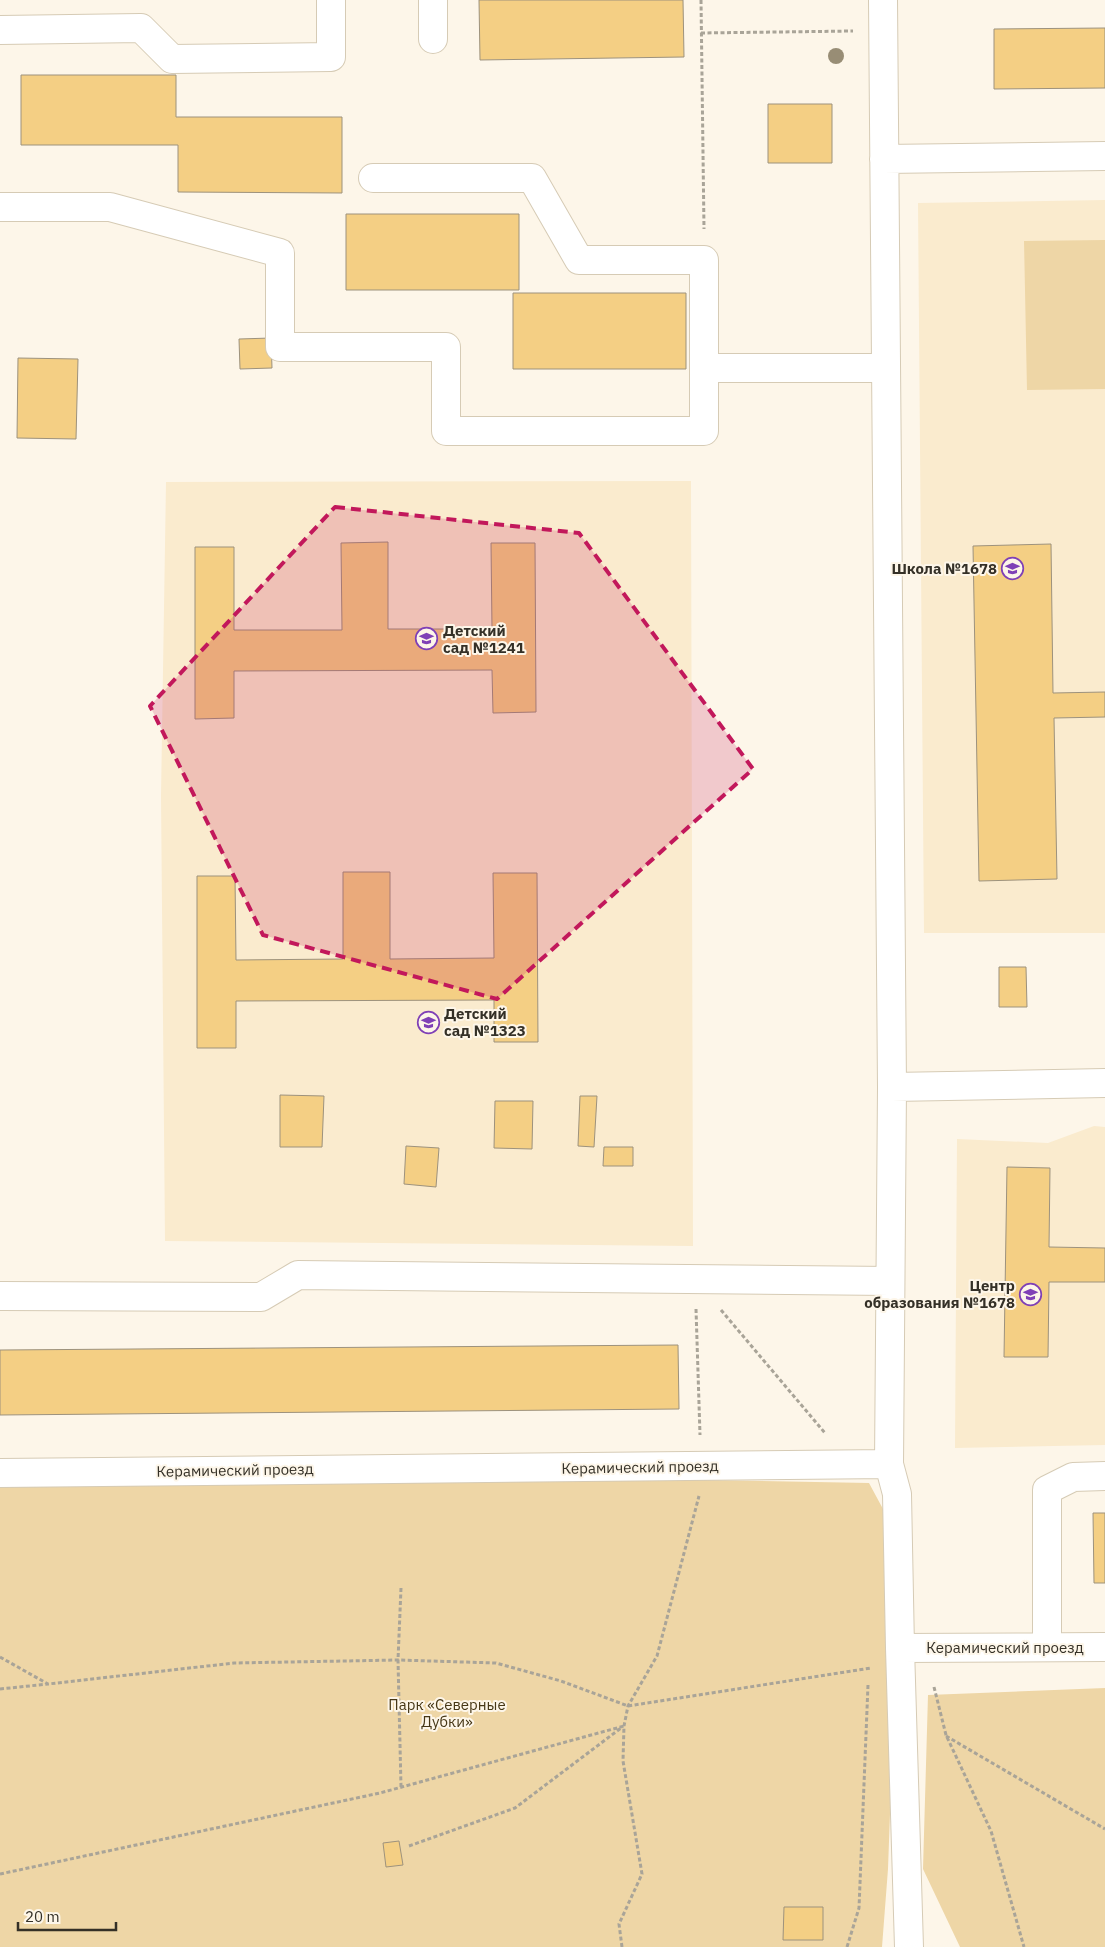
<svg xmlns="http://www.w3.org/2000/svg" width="1105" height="1947" font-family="'IBM Plex Sans',sans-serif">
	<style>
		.built { fill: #faebce }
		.green { fill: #eed6a6 }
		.building { fill: #f4cf84; stroke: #9d927d }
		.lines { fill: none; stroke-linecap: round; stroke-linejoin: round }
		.minor-casing { stroke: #d6cbb5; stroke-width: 30 }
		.path { stroke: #a9a498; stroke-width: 3; stroke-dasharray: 4 2.5; stroke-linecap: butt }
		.minor { stroke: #fff; stroke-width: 28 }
		.tree { fill: #988d75 }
		.marked { fill: #c2185b; fill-opacity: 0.2; stroke: #c2185b; stroke-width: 4; stroke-dasharray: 10 6; stroke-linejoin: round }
		.labels { text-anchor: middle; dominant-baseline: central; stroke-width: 4; stroke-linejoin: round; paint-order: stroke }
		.poi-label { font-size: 15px; font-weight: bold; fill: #343027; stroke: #fdf6e9; text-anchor: end }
		.street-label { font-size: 15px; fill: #343027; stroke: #fdf6e9 }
		.park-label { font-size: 15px; fill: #463716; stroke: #fdf6e9 }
	</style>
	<rect width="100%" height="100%" fill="#fdf6e9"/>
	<path class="built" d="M1105 200V933H924L918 203Z
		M691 481 693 1246 165 1241 161 796 166 482Z
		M1094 1126 1105 1127V1445L955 1448 957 1139 1048 1143Z"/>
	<path class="green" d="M1105 240V389L1027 390 1024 241Z
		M177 1479 703 1480 869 1483 883 1509 887 1665 895 1677 888 1869 882 1947H0V1481Z
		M1105 1688V1947H960L923 1869 928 1695Z"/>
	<path class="building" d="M479 0H683L684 57 480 60Z
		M1105 28V88L994 89V29Z
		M21 75H176V117H342V193L178 192V145H21Z
		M768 104H832V163H768Z
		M346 214H519V290H346Z
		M513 293H686V369H513Z
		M271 338 272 368 240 369 239 339Z
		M18 358 78 359 76 439 17 438Z
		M388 542V629H492L491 543H535L536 712 493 713 492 670 234 671V718L195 719V547H234V630H342L341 543Z
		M1051 544 1053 693 1105 692V717L1054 718 1057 879 979 881 973 546Z
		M343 872H390V959L494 958 493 873H537L538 1042H494V1000L236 1001V1048H197V876H235L236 960 343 959Z
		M999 967H1026L1027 1007H999Z
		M280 1095 324 1096 322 1147H280Z
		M580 1096H597L594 1147 578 1146Z
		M495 1101H533L532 1149 494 1148Z
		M406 1146 439 1148 436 1187 404 1184Z
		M604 1147H633V1166H603Z
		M1007 1167 1050 1168 1049 1247 1105 1248V1282H1049L1048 1357H1004Z
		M678 1345 679 1409 0 1415V1350Z
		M1093 1513H1105V1583H1094Z
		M399 1841 403 1865 386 1867 383 1843Z
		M784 1907H823V1940H783Z"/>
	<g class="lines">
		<defs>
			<path id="minor" d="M433 0V39
				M883 0 892 1087 889 1464 897 1494 900 1648 1105 1647
				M0 30 141 28 172 59 331 57V0
				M884 159 1105 156
				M373 178H532L579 260H704V368
				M0 207H110L280 253V347H446V431H704V368H886
				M892 1087 1105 1083
				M0 1296 261 1297 298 1275 890 1281
				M0 1473 889 1464
				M1047 1647V1490L1073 1477 1105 1476
				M900 1648 909 1947"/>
		</defs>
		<use href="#minor" class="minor-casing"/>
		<path class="path" d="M701 0 704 229
			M701 33 853 31
			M696 1309 700 1435
			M721 1310 825 1433
			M401 1588 398 1660 401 1787
			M0 1657 48 1684 234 1663 398 1660 496 1663 561 1681 628 1706 871 1668
			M934 1687 946 1735 991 1831 1024 1947
			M0 1689 48 1684
			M946 1736 1105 1829
			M409 1846 515 1808 621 1728
			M0 1874 380 1793 624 1726
			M622 1947 619 1924 642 1874 623 1761 624 1726 628 1706 657 1656 699 1496
			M847 1947 859 1908 868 1685"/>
		<use href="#minor" class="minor"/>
	</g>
	<circle class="tree" cx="836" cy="56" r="8"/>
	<path class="marked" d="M335 507 579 533 753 769 497 999 263 935 150 706Z"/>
	<defs>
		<symbol id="school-ring" viewBox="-11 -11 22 22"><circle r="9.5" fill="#fdf6e9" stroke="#7f40b6" stroke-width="1.5"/><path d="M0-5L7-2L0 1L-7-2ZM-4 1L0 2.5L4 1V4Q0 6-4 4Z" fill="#7f40b6"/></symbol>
	</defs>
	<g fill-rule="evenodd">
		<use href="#school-ring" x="1000" y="556" width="25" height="25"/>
		<use href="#school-ring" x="414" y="626" width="25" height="25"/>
		<use href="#school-ring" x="416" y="1010" width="25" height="25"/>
		<use href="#school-ring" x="1018" y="1282" width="25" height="25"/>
	</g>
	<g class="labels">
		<g class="poi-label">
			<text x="997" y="568">Школа №1678</text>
			<text x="443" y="630" text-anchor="start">Детский<tspan x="443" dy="17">сад №1241</tspan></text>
			<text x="444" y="1013" text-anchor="start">Детский<tspan x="444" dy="17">сад №1323</tspan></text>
			<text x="1015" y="1285">Центр<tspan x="1015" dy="17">образования №1678</tspan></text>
		</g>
		<g class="street-label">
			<text transform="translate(640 1467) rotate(-1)">Керамический проезд</text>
			<text transform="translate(235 1470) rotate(-1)">Керамический проезд</text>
			<text x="1005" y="1647">Керамический проезд</text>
		</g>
		<g class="park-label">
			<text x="447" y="1704">Парк «Северные<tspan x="447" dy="17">Дубки»</tspan></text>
		</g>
	</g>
	<path d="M18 1922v8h98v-8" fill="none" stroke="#343027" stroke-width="2.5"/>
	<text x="25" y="1922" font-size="15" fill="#343027" stroke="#fdf6e9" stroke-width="4" paint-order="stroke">20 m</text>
</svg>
